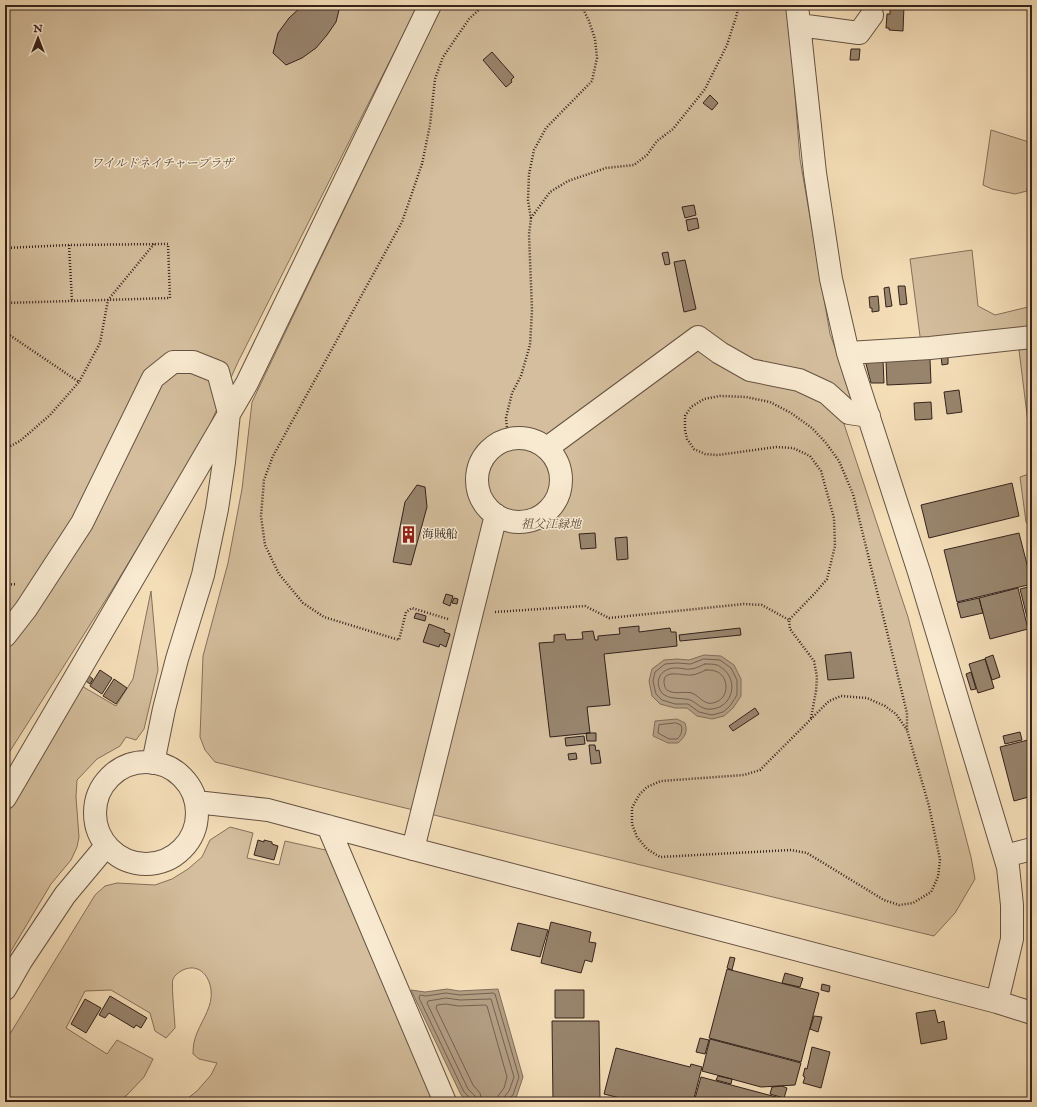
<svg xmlns="http://www.w3.org/2000/svg" width="1037" height="1107" font-family="'IM FELL English','Noto Serif JP',serif">
	<style>
		.green { fill: #d4be9d; stroke: #84705c }
		.water { fill: #b39e83; stroke: #816d5a }
		.lines { fill: none; stroke-linecap: round; stroke-linejoin: round }
		.shore { stroke: #746050; stroke-width: 1 }
		.building { fill: #98846d; stroke: #35231c }
		.minor-casing { stroke: #655243; stroke-width: 24 }
		.path { stroke: #35231c; stroke-width: 2.5; stroke-dasharray: 1 2; stroke-linecap: butt }
		.minor { stroke: #f8ead1; stroke-width: 22 }
		.labels { text-anchor: middle; dominant-baseline: central; stroke-width: 3; stroke-linejoin: round; paint-order: stroke }
		.park-label { font-size: 12px; font-style: italic; fill: #5d4a3c; stroke: #f8ead1 }
		.poi-label { font-size: 12px; fill: #35231c; stroke: #f8ead1; text-anchor: start }
	</style>
	<rect width="100%" height="100%" fill="#f4deb8"/>
	<filter id="stains"><feTurbulence type="fractalNoise" baseFrequency=".005" numOctaves="4"/><feColorMatrix values="0 0 0 0 .2 0 0 0 0 .09 0 0 0 0 .02 0 0 0 .5 -.17"/></filter>
	<radialGradient id="worn" r=".72"><stop offset=".6" stop-color="#630" stop-opacity="0"/><stop offset="1" stop-color="#630" stop-opacity=".3"/></radialGradient>
	<path class="green" d="M5 5H418L238 362 203 440 112 590 5 759Z
		M442 5H788L800 159 830 334 854 400 841 415 908 617 971 857 975 879 955 913 934 936 215 762 205 750 200 737 203 656 228 563 242 489 252 402Z
		M991 130 1032 143 1027 191 1015 194 992 189 983 185Z
		M972 250 978 306 995 315 1028 307 1032 305V332L921 344 910 259Z
		M1032 348V455L1019 350Z
		M1032 473V528H1031L1026 522 1020 477Z
		M151 591 158 670 144 729 136 740 126 737 120 746 97 759 77 780 76 797 79 837 77 847 71 860 51 884 5 961V811L80 685 116 706 133 679Z
		M230 827 253 833 247 858 279 865 285 841 330 851 439 1102H183L197 1091 211 1075 217 1063 199 1059 193 1054C193 1046 194 1040 197 1033 203 1018 213 1006 211 990 209 974 197 962 181 971 178 973 175 975 173 979 171 985 175 1020 175 1028L166 1038 155 1031 150 1013 111 990 85 991 66 1028 107 1054 117 1040 153 1059 144 1077 127 1095 118 1102H5V1042L95 895 105 886 117 883 155 885 172 879 188 869 202 857 210 840Z"/>
	<path class="water" d="M704 655 721 656 734 665 741 679V696L733 708 724 716 712 719 697 716 687 708H675L660 704 652 696 649 681 652 669 664 660 677 659 689 660Z
		M677 719 685 723C688 732 685 737 678 743H668L653 736 655 721Z
		M447 989 459 991 498 989 523 1077 516 1098 510 1102H469L461 1095 411 990 425 992Z"/>
	<g class="lines">
		<path class="shore" d="M704 659 720 660 731 668 737 680V695L730 706 723 712 712 715 699 712 688 704H675L662 700 656 694 653 681 655 672 665 664 677 663 690 664Z
			M705 664C709 664 714 664 717 665 718 665 722 668 722 668 739 680 733 707 712 709 699 711 696 699 685 699 677 698 664 699 660 690 654 676 665 667 678 668 682 668 686 670 691 669 695 669 700 666 705 664Z
			M706 670C709 670 713 670 715 671 729 675 730 697 716 702 705 707 701 697 692 693 684 691 674 695 667 690 665 689 664 684 664 681 664 669 685 676 691 675 696 675 701 672 706 670Z
			M676 723 681 725C683 730 681 736 677 739H669L658 733 659 725Z
			M471 1102 470 1098 464 1092 419 998 420 995 426 996 446 993 460 995 493 993 495 994 519 1077 513 1095 509 1098 508 1102
			M476 1102 475 1096 468 1089 427 1003 428 1001 446 998 460 1000 490 999H491L514 1077 509 1091 505 1096 503 1102
			M482 1102 480 1093 473 1085 436 1008 437 1005 446 1004 458 1006 485 1005 487 1006 507 1077 504 1088 498 1096 497 1102"/>
	</g>
	<path class="building" d="M303 5H339L340 6 336 22 327 35 316 48 302 58 286 65 273 53 278 33 289 18Z
		M890 5H904L903 31 889 30V28H886L887 14H890Z
		M851 49H860L859 60H850Z
		M492 52 514 77 511 80 512 82 506 87 483 60Z
		M710 95 718 103 712 110 703 103Z
		M694 205 696 215 685 218 682 207Z
		M697 218 699 228 688 231 686 220Z
		M668 252 670 264 665 265 662 253Z
		M685 260 696 309 684 312 674 262Z
		M898 286H905L907 304 900 305Z
		M889 287 892 306 886 307 884 288Z
		M878 296 879 307V311L872 312V308H870L869 297Z
		M948 355V364L942 365 941 356Z
		M930 359 931 383 887 385 886 361Z
		M865 360H883L884 383H871Z
		M959 390 962 412 947 414 944 392Z
		M931 402 932 419 915 420 914 403Z
		M1012 483 1019 516 929 538 921 505Z
		M417 485 425 487 427 507 411 565 393 562 405 502Z
		M595 533 596 548 581 549 579 534Z
		M1019 533 1032 584 957 602 944 550Z
		M627 537 628 559 617 560 615 538Z
		M1032 586V628L1030 629 1020 589Z
		M1018 588 1028 629 990 639 979 598Z
		M446 594 453 596 450 606 443 603Z
		M454 598 458 599 457 604 452 603Z
		M979 598 983 613 961 618 957 603Z
		M416 613 426 616 425 621 414 618Z
		M429 624 445 630 444 632 450 634 446 647 440 644 439 647 423 642Z
		M639 626V632L670 628 671 632H676L677 646 604 654 610 705 587 707 590 733 550 737 539 643 554 642V635L565 634 566 640 583 639 582 632 593 631 595 640H598V636L620 634 619 628Z
		M740 628 741 635 680 641 679 635Z
		M851 652 854 678 828 680 825 655Z
		M993 655 1000 677 992 680 985 658Z
		M985 659 994 688 978 693 969 664Z
		M100 670 112 678 102 694 90 686Z
		M971 672 976 689 971 690 966 674Z
		M89 676 93 679 90 684 86 681Z
		M114 679 127 688 116 704 103 696Z
		M755 708 759 714 733 731 729 726Z
		M1020 732 1022 740 1005 744 1003 736Z
		M586 733H596V741H587Z
		M584 736 585 744 566 746 565 738Z
		M1032 739V796L1014 801 1000 747Z
		M589 745H595L596 751 599 750 601 763 591 764Z
		M576 753 577 759 569 760 568 754Z
		M258 840 264 842V840L272 842V844L278 846 274 860 254 855Z
		M551 922 591 932 589 942 596 943 592 962 585 960 581 973 541 963Z
		M518 923 548 930 540 957 511 950Z
		M730 957 735 958 732 970 727 968Z
		M727 969 819 993 801 1062 709 1038Z
		M785 973 803 978 800 987 782 983Z
		M822 984 830 986 829 992 821 990Z
		M555 990H584V1018H555Z
		M110 996 147 1018 141 1028 136 1025 134 1028 109 1013 105 1018 99 1015Z
		M85 999 101 1008 86 1033 71 1024Z
		M935 1010 938 1023 944 1021 947 1039 921 1044 916 1013Z
		M814 1016 822 1017 818 1032 810 1029Z
		M552 1021H599L600 1102H553Z
		M700 1038 709 1040 705 1054 696 1052Z
		M710 1039 801 1063 795 1085 761 1087 702 1071Z
		M812 1047 830 1052 821 1088 803 1083 805 1077 803 1076 805 1068 807 1069Z
		M616 1048 690 1067 691 1064 702 1067 693 1102H636L604 1094Z
		M718 1076 732 1079 731 1084 716 1080Z
		M701 1077 795 1102H694Z
		M782 1086 787 1088 784 1098 770 1094 772 1087Z"/>
	<g class="lines">
		<defs>
			<path id="minor" d="M797 5 815 173 831 279 848 353 919 572 1008 867 1012 905V939L997 1002
				M799 25 859 33 872 15
				M848 353 930 348 1032 337
				M477 480a42 42 0 1 1 84 0a42 42 0 1 1-84 0Z
				M547 448 698 337 720 353 750 370 799 380 827 393 849 413 869 416
				M5 636 26 609 82 523 153 378 173 362H193L218 372 229 413 224 462 217 509 203 575 177 659 164 709 153 763
				M95 813a51 51 0 1 1 102 0a51 51 0 1 1-102 0Z
				M5 798 247 383 430 5
				M196 802 268 810 413 849 997 1002 1032 1013
				M328 826 445 1102
				M413 849 496 515
				M1005 856 1032 849
				M5 989 21 961 65 895 106 846"/>
		</defs>
		<use href="#minor" class="minor-casing"/>
		<path class="path" d="M531 218 550 192 568 181 606 168 634 165 647 155 657 141 673 129 705 89 727 45 737 14 738 5
			M69 245 72 301
			M5 248 69 245 168 244 170 298 5 303
			M5 332 79 382 100 343 108 300 154 244
			M508 439 506 418 512 393 521 376 530 345 532 310 529 234 531 219 528 200 529 174 534 150 546 128 592 81 597 58 595 39 589 21 581 5
			M5 449 20 441 50 415 79 382
			M5 585 16 584
			M495 612 585 606 609 618 744 604 762 605 789 620
			M448 619 412 608 406 612 399 640 324 617 303 603 279 574 265 545 261 516 264 480 273 456 402 222 422 164 430 125 435 79 443 57 469 19 484 5
			M811 718 816 691 817 677 814 661 790 629 789 620 816 592 827 579 835 546 834 518 821 471 810 456 793 448 776 447 718 455 705 454 694 449 687 439 685 430V416L691 407 704 399 720 396 746 397 770 402 791 413 812 428 826 443 839 461 853 494 907 713V730L929 806 940 860 938 877 931 892 913 903 899 905 884 900 807 853 791 850 660 857 647 849 637 837 632 824V808L639 795 647 787 661 781 744 775 760 770 829 701 841 696 867 698 885 706 896 714 907 730"/>
		<use href="#minor" class="minor"/>
	</g>
	<defs>
		<symbol id="building-bare" viewBox="-9 -9 18 18"><path d="M-4-6H4V6H1V3H-1V6H-4ZM-2.5-4.3h1.7v1.8h-1.7ZM.8-4.3h1.7v1.8H.8ZM-2.5-1h1.7V.8h-1.7ZM.8-1h1.7V.8H.8Z" fill="#8f2418" stroke="#f8ead1" stroke-width="2.5" paint-order="stroke"/></symbol>
	</defs>
	<g fill-rule="evenodd">
		<use href="#building-bare" x="396" y="522" width="25" height="25"/>
	</g>
	<g class="labels">
		<g class="park-label">
			<text x="162" y="163">ワイルドネイチャープラザ</text>
			<text x="551" y="524">祖父江緑地</text>
		</g>
		<g class="poi-label">
			<text x="422" y="534">海賊船</text>
		</g>
	</g>
	<rect width="1037" height="1107" fill="none" stroke="#f4deb8" stroke-width="20"/>
	<rect x="6" y="6" width="1025" height="1095" fill="none" stroke="#35231c" stroke-width="2"/>
	<rect x="10" y="10" width="1017" height="1087" fill="none" stroke="#35231c"/>
	<g transform="translate(38 38)" stroke="#f8ead1" stroke-width="3" paint-order="stroke">
	<path d="M0-3L7 15L0 10L-7 15Z" fill="#35231c"/>
	<text y="-6" font-size="11" font-weight="bold" text-anchor="middle" fill="#35231c">N</text>
	</g>
	<rect width="100%" height="100%" filter="url(#stains)"/>
	<rect width="100%" height="100%" fill="url(#worn)"/>
</svg>
